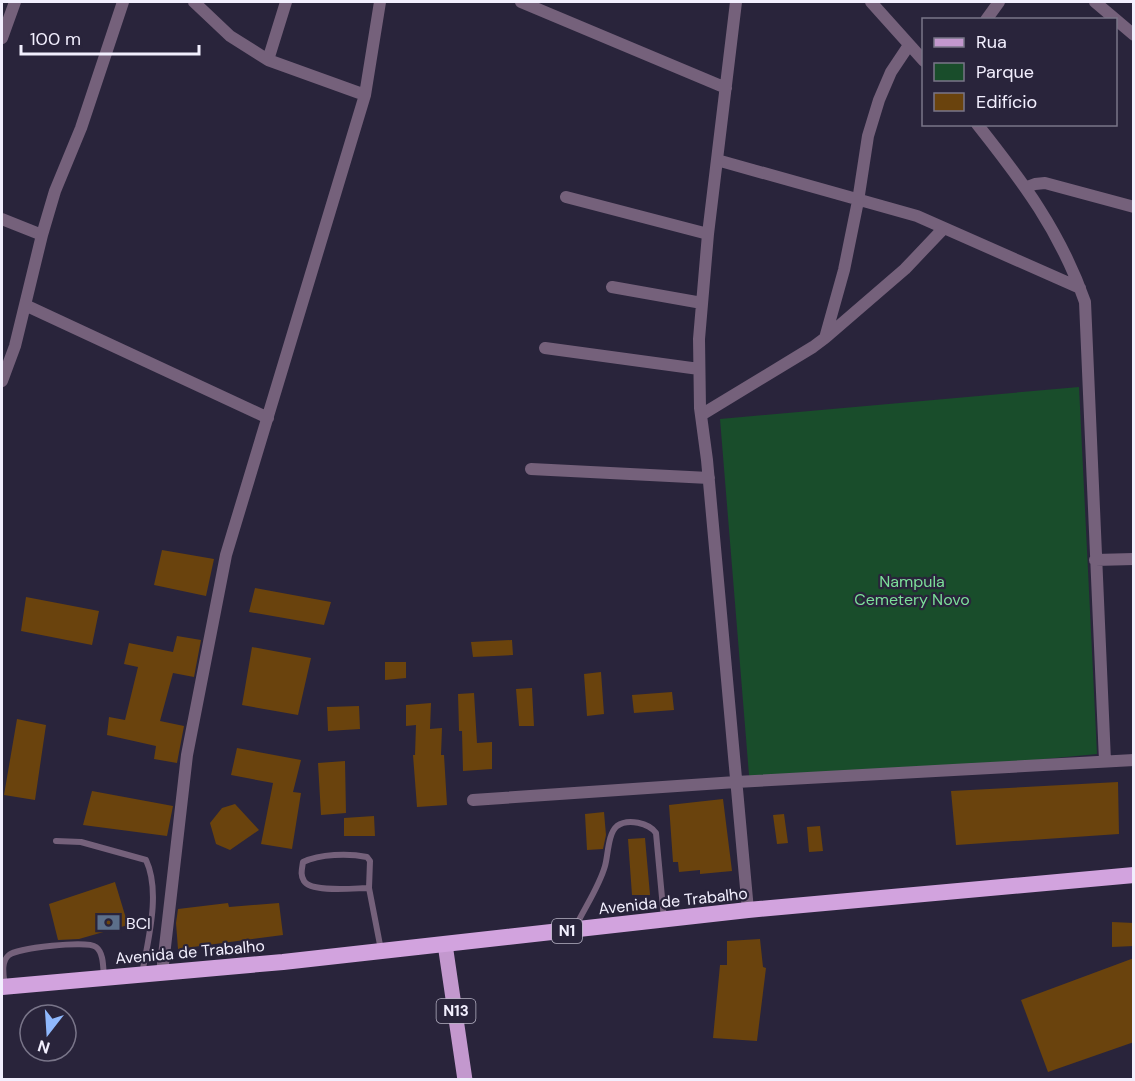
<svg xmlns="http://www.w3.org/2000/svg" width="1135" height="1081" font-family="'DM Sans',sans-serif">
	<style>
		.green { fill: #194d2b }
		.building { fill: #6a430d }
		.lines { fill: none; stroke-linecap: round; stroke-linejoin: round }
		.service { stroke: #75617b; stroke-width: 6 }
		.minor { stroke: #75617b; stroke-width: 12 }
		.primary { stroke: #c398ce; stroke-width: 15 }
		.trunk { stroke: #d2a3de; stroke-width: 16 }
		.labels { text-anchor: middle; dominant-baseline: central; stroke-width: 4.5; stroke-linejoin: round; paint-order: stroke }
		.shield { fill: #29243b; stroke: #b6b2c4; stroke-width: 1.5 }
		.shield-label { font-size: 15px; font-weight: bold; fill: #f2effe }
		.park-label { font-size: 16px; fill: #7cdf9a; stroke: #29243b }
		.street-label { font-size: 16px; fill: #f2effe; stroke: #29243b }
		.poi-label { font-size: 16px; fill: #f2effe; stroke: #29243b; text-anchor: start }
	</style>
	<rect width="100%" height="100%" fill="#29243b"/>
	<path class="green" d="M1079 387 1097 754 750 787 720 419Z"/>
	<path class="building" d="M162 550 214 559 206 596 154 585Z
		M255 588 331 602 324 625 249 612Z
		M26 597 99 611 92 645 21 631Z
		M177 636 201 640 194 677 173 673 160 721 184 726 177 763 154 759 156 746 107 735 109 717 125 720 138 667 124 664 129 643 173 652Z
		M512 640 513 655 473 657 471 642Z
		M252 647 311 658 298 715 242 705Z
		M385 662H406V678L385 680Z
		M601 672 604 714 587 716 584 674Z
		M532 688 534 726H519L516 689Z
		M672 692 674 710 634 713 632 695Z
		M474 693 477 743 492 742V769L463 771 462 731H459L458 694Z
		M431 703 430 729 442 728 441 755H444L447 805 417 807 413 755H415L416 725 406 726V705Z
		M359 706 360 729 328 731 327 707Z
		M17 719 46 725 35 800 4 795Z
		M237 748 301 760 293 792 301 793 292 849 261 844 273 783 231 775Z
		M345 761 346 813 321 815 318 763Z
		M1118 782 1119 834 956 845 951 791Z
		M92 791 173 806 167 836 83 825Z
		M723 799 732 871 700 874V870L679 872 678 862H673L669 805Z
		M235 804 259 830 230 850 216 844 210 823 222 808Z
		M604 812 606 835 603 849 587 850 585 814Z
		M784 814 788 843 777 844 773 815Z
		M374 816 375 836H344V818Z
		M820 826 823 851 809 852 807 827Z
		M645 838 650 895H632L628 839Z
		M115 882 128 925 79 939 58 940 49 904Z
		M228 903 229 907 279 903 283 935 178 949 176 923 178 909Z
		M1112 922 1134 923V946L1112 947Z
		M760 939 763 967 766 968 757 1041 713 1038 720 965H727V941Z
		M1134 958V1042L1048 1072 1021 1000Z"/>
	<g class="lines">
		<path class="service" d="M56 841 81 842 146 860C161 892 148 940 142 974
			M369 888C356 888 311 893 304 881 300 875 302 869 303 862 320 854 348 853 367 857L370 861 369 888 381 950
			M576 926C585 907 599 887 605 866 608 856 608 833 617 826 628 818 649 823 656 833L664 919
			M5 987C4 977 0 962 9 955 17 948 87 940 96 947 104 953 103 968 104 978"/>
		<path class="minor" d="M194 2 230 36 268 60 365 95
			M521 2 726 88
			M736 2 708 234 699 339 700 408 707 460 748 910
			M871 2 924 61
			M1095 2 1134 35
			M986 20 999 2
			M2 38 15 2
			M268 60 286 2
			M977 124C1023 182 1060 231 1085 302L1105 761
			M717 160 917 216 1080 288
			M1027 187 1035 184 1045 183 1134 207
			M566 197 708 234
			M2 219 42 235
			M612 287 702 303
			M25 305 268 418
			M825 338 905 269 943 229
			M545 348 699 369
			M2 381 15 346 42 235 55 191 81 128 123 2
			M701 415 813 347 825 338 844 270 858 201 868 136 879 100 891 72 909 45
			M531 469 709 478
			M1095 560 1134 559
			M473 800 736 782 1134 760
			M162 973 187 755 226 555 365 95 380 2"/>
		<path class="primary" d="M445 944 465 1080"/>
		<path class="trunk" d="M2 987 283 962 748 910 1134 875"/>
	</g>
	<defs>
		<symbol id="bank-bare" viewBox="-9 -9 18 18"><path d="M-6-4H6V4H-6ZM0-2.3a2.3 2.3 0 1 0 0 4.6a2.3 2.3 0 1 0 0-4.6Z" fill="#5c6f8a" stroke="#29243b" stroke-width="2.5" paint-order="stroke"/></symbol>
	</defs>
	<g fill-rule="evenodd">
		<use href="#bank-bare" x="92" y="906" width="33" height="33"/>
	</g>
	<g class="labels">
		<g class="shield">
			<rect x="552" y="919" width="30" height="24" rx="4.5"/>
			<rect x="436.5" y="999" width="39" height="24" rx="4.5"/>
		</g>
		<g class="shield-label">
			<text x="567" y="931">N1</text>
			<text x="456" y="1011">N13</text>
		</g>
		<g class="park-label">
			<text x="912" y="581">Nampula<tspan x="912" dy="18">Cemetery Novo</tspan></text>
		</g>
		<g class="street-label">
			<text transform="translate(673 901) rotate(-6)">Avenida de Trabalho</text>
			<text transform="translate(190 952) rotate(-5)">Avenida de Trabalho</text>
		</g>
		<g class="poi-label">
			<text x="126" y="923">BCI</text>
		</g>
	</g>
	<rect width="1135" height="1081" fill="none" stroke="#f2effe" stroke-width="6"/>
	<rect x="922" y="18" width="195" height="108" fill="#29243b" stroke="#797589" stroke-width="1.5"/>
	<rect x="934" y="38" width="30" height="9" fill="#c398ce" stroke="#797589" stroke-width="1.5"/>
	<text x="976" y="48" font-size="18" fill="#f2effe">Rua</text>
	<rect x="934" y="63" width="30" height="18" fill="#194d2b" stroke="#797589" stroke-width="1.5"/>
	<text x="976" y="78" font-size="18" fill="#f2effe">Parque</text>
	<rect x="934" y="93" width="30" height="18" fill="#6a430d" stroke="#797589" stroke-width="1.5"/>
	<text x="976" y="108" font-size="18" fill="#f2effe">Edifício</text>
	<g transform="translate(48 1033) rotate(197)"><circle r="28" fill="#29243b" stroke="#797589" stroke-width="1.5"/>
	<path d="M0-4.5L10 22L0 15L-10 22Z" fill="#8fb8fd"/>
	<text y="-9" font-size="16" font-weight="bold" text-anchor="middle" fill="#f2effe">N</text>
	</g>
	<path d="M21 45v9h178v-9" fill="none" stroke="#f2effe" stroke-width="3"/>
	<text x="30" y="45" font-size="18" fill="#f2effe" stroke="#29243b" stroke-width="4.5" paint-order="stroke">100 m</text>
</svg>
